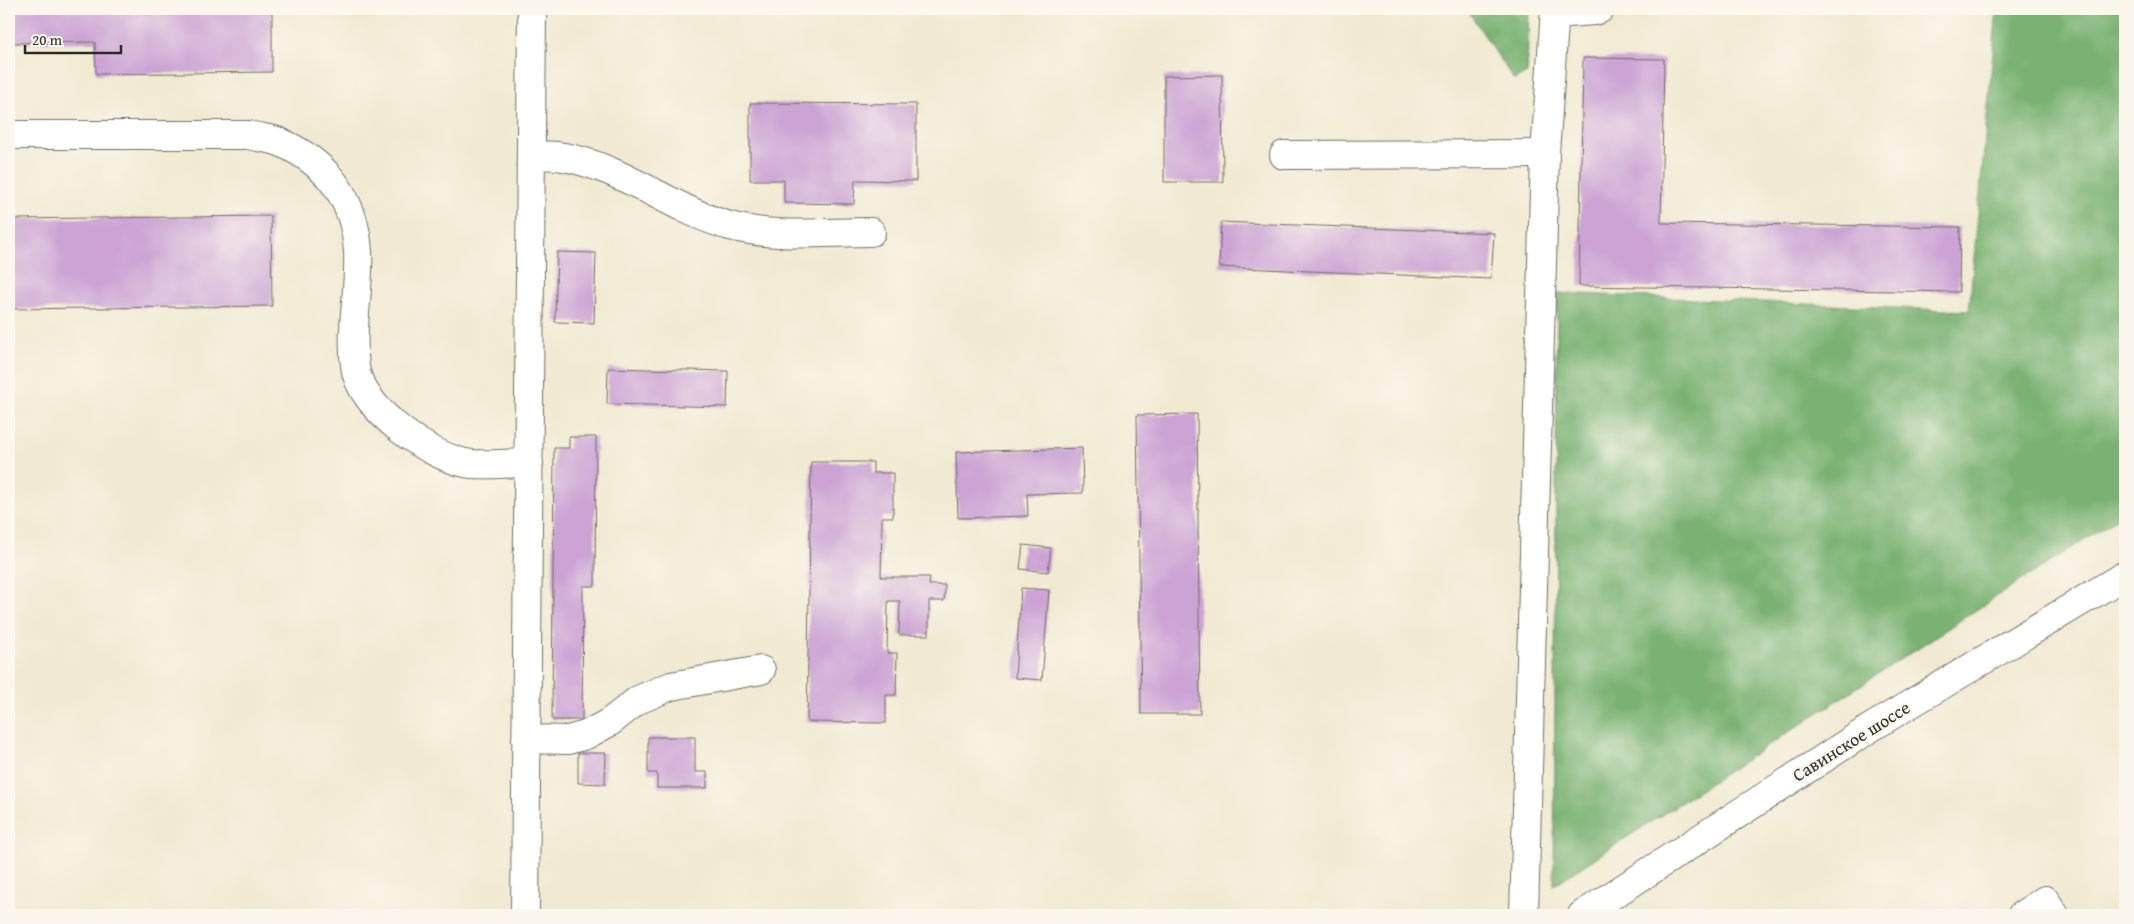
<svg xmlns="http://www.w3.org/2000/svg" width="2134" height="924" font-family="'Gentium Book Plus',serif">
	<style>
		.forest { fill: #79b272; stroke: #526e4e }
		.building { fill: #cba3d4 }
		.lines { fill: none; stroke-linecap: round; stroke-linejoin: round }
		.minor-casing { stroke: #706e65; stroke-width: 30 }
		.minor { stroke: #fff; stroke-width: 28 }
		.labels { text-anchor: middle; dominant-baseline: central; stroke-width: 4.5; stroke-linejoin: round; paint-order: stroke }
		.street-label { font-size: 18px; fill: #2b2b2b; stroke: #fbf7ec }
	</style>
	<rect width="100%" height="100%" fill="#fbf7ec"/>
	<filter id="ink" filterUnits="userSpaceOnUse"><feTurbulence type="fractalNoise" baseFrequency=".02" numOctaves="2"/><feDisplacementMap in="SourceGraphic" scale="10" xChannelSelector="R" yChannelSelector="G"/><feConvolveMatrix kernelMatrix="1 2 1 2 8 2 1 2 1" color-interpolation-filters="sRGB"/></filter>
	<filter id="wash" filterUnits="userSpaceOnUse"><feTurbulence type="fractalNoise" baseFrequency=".0096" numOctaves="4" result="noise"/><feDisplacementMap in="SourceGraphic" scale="20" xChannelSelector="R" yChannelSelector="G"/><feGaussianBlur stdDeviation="1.12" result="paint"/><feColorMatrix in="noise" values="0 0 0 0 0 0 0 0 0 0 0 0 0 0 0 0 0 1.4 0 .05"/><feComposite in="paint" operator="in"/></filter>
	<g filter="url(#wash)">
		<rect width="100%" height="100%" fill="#f0ead2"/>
		<path class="forest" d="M1467 9H1529L1527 73 1514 80Z
			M1997 9H2125V513L1554 885 1557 293 1969 311Z"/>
		<g id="blocks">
			<path class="building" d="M11 9H272V72L96 74 95 42 11 43Z
				M1583 58 1664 59 1661 223 1960 227 1959 292 1579 286Z
				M1222 75 1223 182H1164V76Z
				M750 103 916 104V181L855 180 854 204 784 203V180H750Z
				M271 216 272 306 9 309V219Z
				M1221 222 1494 233 1491 279 1219 267Z
				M557 252 596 253 594 323 555 322Z
				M608 368 728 371 727 407 607 404Z
				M1197 414 1200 714H1141L1137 415Z
				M569 437H596L595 586H583L582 720H552L554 448H569Z
				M1082 448 1083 493 1027 494 1028 516 958 518 956 452Z
				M811 462H873V473H893V517H882L881 577H930L929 585H945L944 601H929V635H899L900 601H888L887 653H897L896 695H886V723L807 722Z
				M1023 545 1051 548 1048 572 1020 569Z
				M1021 588 1049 590 1042 680 1015 678Z
				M648 737H695V772H707V788H657V773H648Z
				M578 753H606L605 784 578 783Z"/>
		</g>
	</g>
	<g filter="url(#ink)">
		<use href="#blocks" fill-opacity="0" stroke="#706e65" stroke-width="1"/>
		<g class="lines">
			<defs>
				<path id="minor" d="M1555 14 1594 11 1600 9
					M9 135H249C259 138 272 138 282 143 329 164 355 201 358 252 360 290 350 328 355 366 359 408 432 460 472 464 490 465 510 463 529 463
					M1284 155 1545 154
					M531 156C539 156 549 155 557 156 620 164 671 210 730 226 775 238 825 232 871 232
					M526 739 568 740 586 735 610 722 638 700 671 686 761 670
					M525 915 532 9
					M1524 915 1545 154 1555 9
					M1582 915 1872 727 2125 575
					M2022 915 2045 900 2055 915"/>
			</defs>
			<use href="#minor" class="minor-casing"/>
			<use href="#minor" class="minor"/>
		</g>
	</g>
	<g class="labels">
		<g class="street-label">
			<text transform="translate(1851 741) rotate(-32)">Савинское шоссе</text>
		</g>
	</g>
	<rect width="2134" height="924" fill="none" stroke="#fbf7ec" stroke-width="30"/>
	<path d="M25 45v8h96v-8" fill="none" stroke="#2b2b2b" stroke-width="2.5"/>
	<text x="32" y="45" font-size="15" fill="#2b2b2b" stroke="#fbf7ec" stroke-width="4" paint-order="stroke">20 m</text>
</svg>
